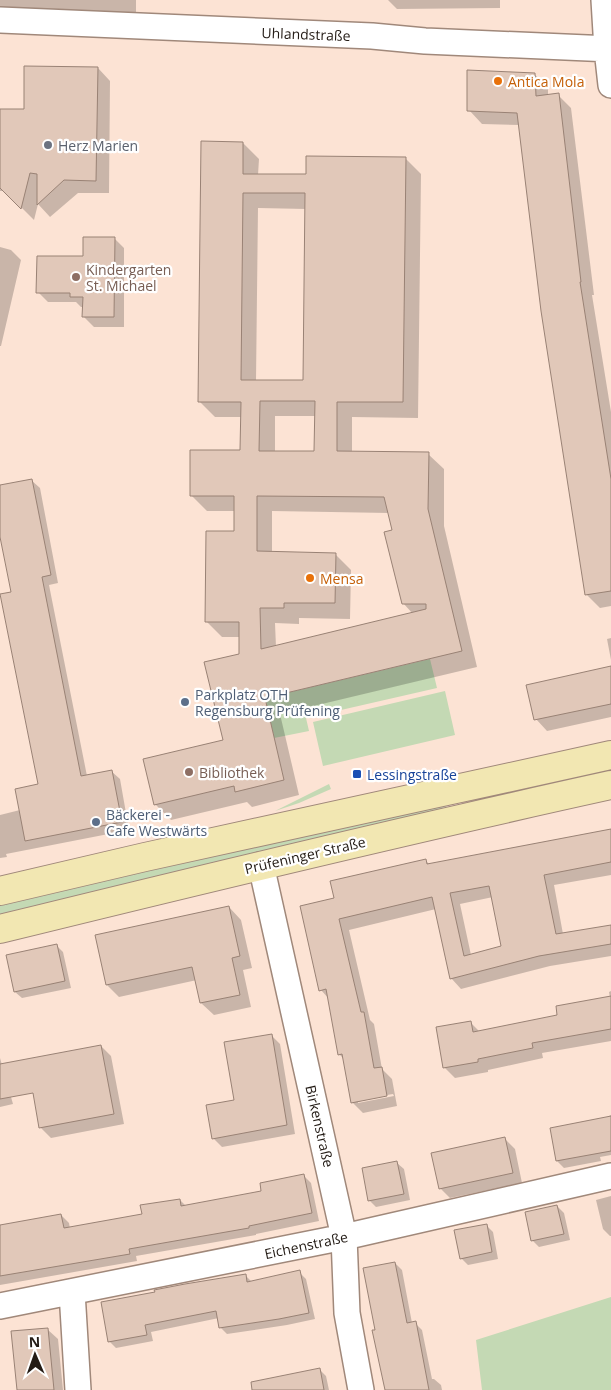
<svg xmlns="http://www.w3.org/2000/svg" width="611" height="1390" font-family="'Open Sans',sans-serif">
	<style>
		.green { fill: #c4d9b4 }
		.shadow { fill: #0003; fill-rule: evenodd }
		.building { fill: #e1c8b9; stroke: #998275; fill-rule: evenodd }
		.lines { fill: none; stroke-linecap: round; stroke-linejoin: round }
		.street-casing { stroke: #a0887a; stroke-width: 28 }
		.secondary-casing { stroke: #a0887a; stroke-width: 30 }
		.street { stroke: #fff; stroke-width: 25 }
		.secondary { stroke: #f2e7b2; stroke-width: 28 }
		.food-dot { fill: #e8710a; stroke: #fff; stroke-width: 2 }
		.worship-dot { fill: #6b7280; stroke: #fff; stroke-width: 2 }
		.education-dot { fill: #8d6e63; stroke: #fff; stroke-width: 2 }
		.service-dot { fill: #5c6f8a; stroke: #fff; stroke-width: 2 }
		.transit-dot { fill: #1a4fb4; stroke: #fff; stroke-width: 2 }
		.labels { text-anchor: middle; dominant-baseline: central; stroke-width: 4.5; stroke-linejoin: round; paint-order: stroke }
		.street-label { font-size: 14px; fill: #231b15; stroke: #fff }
		.food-label { font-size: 14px; fill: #c56008; stroke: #fff; text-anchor: start }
		.worship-label { font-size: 14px; fill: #5b616d; stroke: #fff; text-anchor: start }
		.education-label { font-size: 14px; fill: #785e54; stroke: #fff; text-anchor: start }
		.service-label { font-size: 14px; fill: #4e5e75; stroke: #fff; text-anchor: start }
		.transit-label { font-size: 14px; fill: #164399; stroke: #fff; text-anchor: start }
	</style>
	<rect width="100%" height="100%" fill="#fce3d4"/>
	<path class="green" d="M430 659 437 688 306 718 309 731 274 738 265 698Z
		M445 691 455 735 323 766 313 722Z
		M329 784 331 789 299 803 275 811Z
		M473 795 440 809 0 914V904Z
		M611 1297V1390H482L476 1340Z"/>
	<path class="shadow" d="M0 0H136V14L0 8Z
		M388 0H500V8L397 9Z
		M98 68 110 81 109 193H78L50 217 38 204 34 220 5 191H0V110L25 111Z
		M534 74 548 87V96L558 95 571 108 594 295H592L611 412V606L600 608 587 595 542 311 520 125 482 124 469 110Z
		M243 143 259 159 258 175H307L405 158 421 174 418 418 352 417V453L428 454 444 469V526L477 667 280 714 299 795 252 807 247 802 171 820 155 804 224 741 240 655V637H222L206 621 235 532V511H207L191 495 241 451 242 417H215L199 401ZM258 208 306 209 305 381H256ZM275 416H316V452H275ZM272 511 389 513 393 531 403 603 413 614 276 647 275 623 299 624V618L350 619 351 570 335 554 272 553Z
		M114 238 124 248V327H94L84 317V307H81L76 302H48L38 292 84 257Z
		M0 247 11 250 21 260 1 346H0Z
		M31 480 40 488 58 583 49 585 87 776 111 771 120 779 129 830 6 854 7 857 0 858V815L20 810 39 785 13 593 0 530V486Z
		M611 638V660L607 639Z
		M611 668V717L547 731 536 719Z
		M611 831V875L554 885 563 934 611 927V956L550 966 461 989 451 978 436 909 349 930 370 1020 374 1024 382 1069 392 1079 397 1106 363 1113 352 1102 344 1059 339 1054 329 999 321 990 336 899 425 860 430 865ZM493 897 503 947 471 955 460 904ZM393 1094 394 1096 358 1103V1100Z
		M229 907 241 920 252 968 243 970 251 1007 214 1015 201 1003 197 980 119 997 107 985Z
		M56 945 63 952 71 988 22 998 15 992Z
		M611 991V1041L542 1053 543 1058 488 1070V1072L455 1078 444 1067 470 1022 480 1032 559 1016 610 998 609 992Z
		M271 1035 280 1044 295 1134 222 1147 214 1139Z
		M101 1046 111 1056 124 1124 51 1138 41 1128Z
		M0 1058 13 1104 0 1107Z
		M611 1115V1155L600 1157 601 1161 564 1168 557 1161 552 1129 609 1118V1116Z
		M505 1139 515 1149 522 1183 450 1198 440 1188Z
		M397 1163 404 1169 410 1200 376 1207 369 1200Z
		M303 1175 311 1183 319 1221 256 1234V1235L136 1256 137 1261 0 1285V1226L61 1215 69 1223 70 1229 143 1215 180 1200 186 1206 263 1192Z
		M611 1196V1236H610L603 1229 596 1200Z
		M557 1206 564 1213 570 1240 539 1247 532 1240Z
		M486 1225 493 1232 498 1259 468 1265 461 1258Z
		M395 1263 402 1270 412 1323H415L422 1330 432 1379H434L441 1385 442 1390H387L376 1330Z
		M299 1272 306 1279 315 1319 287 1325 227 1334 220 1327 219 1318 151 1332 153 1341 116 1348 109 1341 245 1275 252 1282Z
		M47 1329 58 1339 63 1390H18Z
		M319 1369 326 1376 329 1390H288Z"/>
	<path class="building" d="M24 66 98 67 96 181 64 180 37 205V174L30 173 21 209 0 188V109H24Z
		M467 70 535 73 536 96 559 93 581 282H580L611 479V591L585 595 541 311 517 113 467 111Z
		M201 141 243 142V174H306V156L406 157 403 402H337V451L429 452 428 509 462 651 265 698 284 780 235 792 234 786 154 805 143 759 223 740 204 662 239 654V622H205L206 531H234V496H190V450H240L241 402H198ZM243 193H305L303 380H241ZM260 401H315L314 451H259ZM257 496 384 497 392 530 384 532 402 604H426V609L261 649 260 608H284V603H335L336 553 257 551Z
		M83 237H115L114 317H82L83 297H70V293H36L37 256H83Z
		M32 479 51 575 42 577 81 776 112 770 122 822 25 841 15 789 38 784 0 594 11 592 0 537V485Z
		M611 666V704L534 720 526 685Z
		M611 829V862L544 875 556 934 611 925V944L539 956 450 979 432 897 339 919 361 1012H364L374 1068 382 1067 387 1096 351 1103 342 1054 338 1055 326 989 319 991 300 906 334 898 330 881 426 859 427 864ZM489 886 501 946 464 956 450 893Z
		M229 906 240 956 232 958 240 995 200 1003 192 967 106 985 95 935Z
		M57 944 65 981 14 992 6 955Z
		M611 996V1029L532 1043 533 1048 478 1059V1062L443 1068 436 1027 471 1021 473 1032 557 1015 556 1006Z
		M272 1034 287 1125 212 1139 206 1105 234 1100 224 1042Z
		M101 1045 114 1114 39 1128 33 1093 0 1099V1064Z
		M611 1116V1151L556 1161 550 1128Z
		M505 1137 513 1173 439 1189 431 1153Z
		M397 1161 404 1194 368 1201 362 1168Z
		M304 1174 312 1213 249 1226V1228L129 1249 130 1254 0 1276V1225L61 1214 64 1228 142 1214 140 1205 180 1199 181 1206 261 1191 260 1183Z
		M557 1205 564 1234 531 1241 525 1212Z
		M487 1224 492 1252 460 1259 454 1230Z
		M395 1262 407 1323 416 1321 429 1390H385L372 1330H375L363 1268Z
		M300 1270 309 1313 279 1319 219 1328 216 1311 145 1325 147 1335 108 1342 101 1302 155 1292 154 1290 185 1284 246 1274 247 1282Z
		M48 1328 54 1390H17L11 1331Z
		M320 1368 324 1390H252L251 1382Z"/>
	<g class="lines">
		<defs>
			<path id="street" d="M604 0 607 49 611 85
				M0 20 372 36 425 41 611 49
				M261 865 344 1237 347 1313 361 1390
				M72 1292 78 1390
				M0 1306 344 1237 611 1176"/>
			<path id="secondary" d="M0 891 145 857 611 755
				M0 929C203 879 406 830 611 785"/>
		</defs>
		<use href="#street" class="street-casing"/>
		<use href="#secondary" class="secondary-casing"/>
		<use href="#street" class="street"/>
		<use href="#secondary" class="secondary"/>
	</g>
	<g class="food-dot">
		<circle cx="498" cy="81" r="5"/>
		<circle cx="310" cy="578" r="5"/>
	</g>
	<circle class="worship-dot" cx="48" cy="145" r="5"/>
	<g class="education-dot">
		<circle cx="76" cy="277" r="5"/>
		<circle cx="189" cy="772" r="5"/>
	</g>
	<g class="service-dot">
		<circle cx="185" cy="702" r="5"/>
		<circle cx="96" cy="822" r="5"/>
	</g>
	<rect class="transit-dot" x="352" y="769" width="10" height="10" rx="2.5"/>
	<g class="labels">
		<g class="street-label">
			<text transform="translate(306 34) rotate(2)">Uhlandstraße</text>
			<text transform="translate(305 855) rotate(-13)">Prüfeninger Straße</text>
			<text transform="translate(320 1126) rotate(77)">Birkenstraße</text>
			<text transform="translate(306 1245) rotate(-12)">Eichenstraße</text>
		</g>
		<g class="food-label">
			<text x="508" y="81">Antica Mola</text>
			<text x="320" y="578">Mensa</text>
		</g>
		<g class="worship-label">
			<text x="58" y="145">Herz Marien</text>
		</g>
		<g class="education-label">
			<text x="86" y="269">Kindergarten<tspan x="86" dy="16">St. Michael</tspan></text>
			<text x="199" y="772">Bibliothek</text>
		</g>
		<g class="service-label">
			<text x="195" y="694">Parkplatz OTH<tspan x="195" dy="16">Regensburg Prüfening</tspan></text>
			<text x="106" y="814">Bäckerei -<tspan x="106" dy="16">Cafe Westwärts</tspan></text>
		</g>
		<g class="transit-label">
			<text x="367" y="774">Lessingstraße</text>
		</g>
	</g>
	<g transform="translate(35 1355) rotate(358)" stroke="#ffffff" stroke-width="4" paint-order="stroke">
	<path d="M0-4L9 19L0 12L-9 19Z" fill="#231b15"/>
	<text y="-8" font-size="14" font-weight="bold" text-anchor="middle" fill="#231b15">N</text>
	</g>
</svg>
